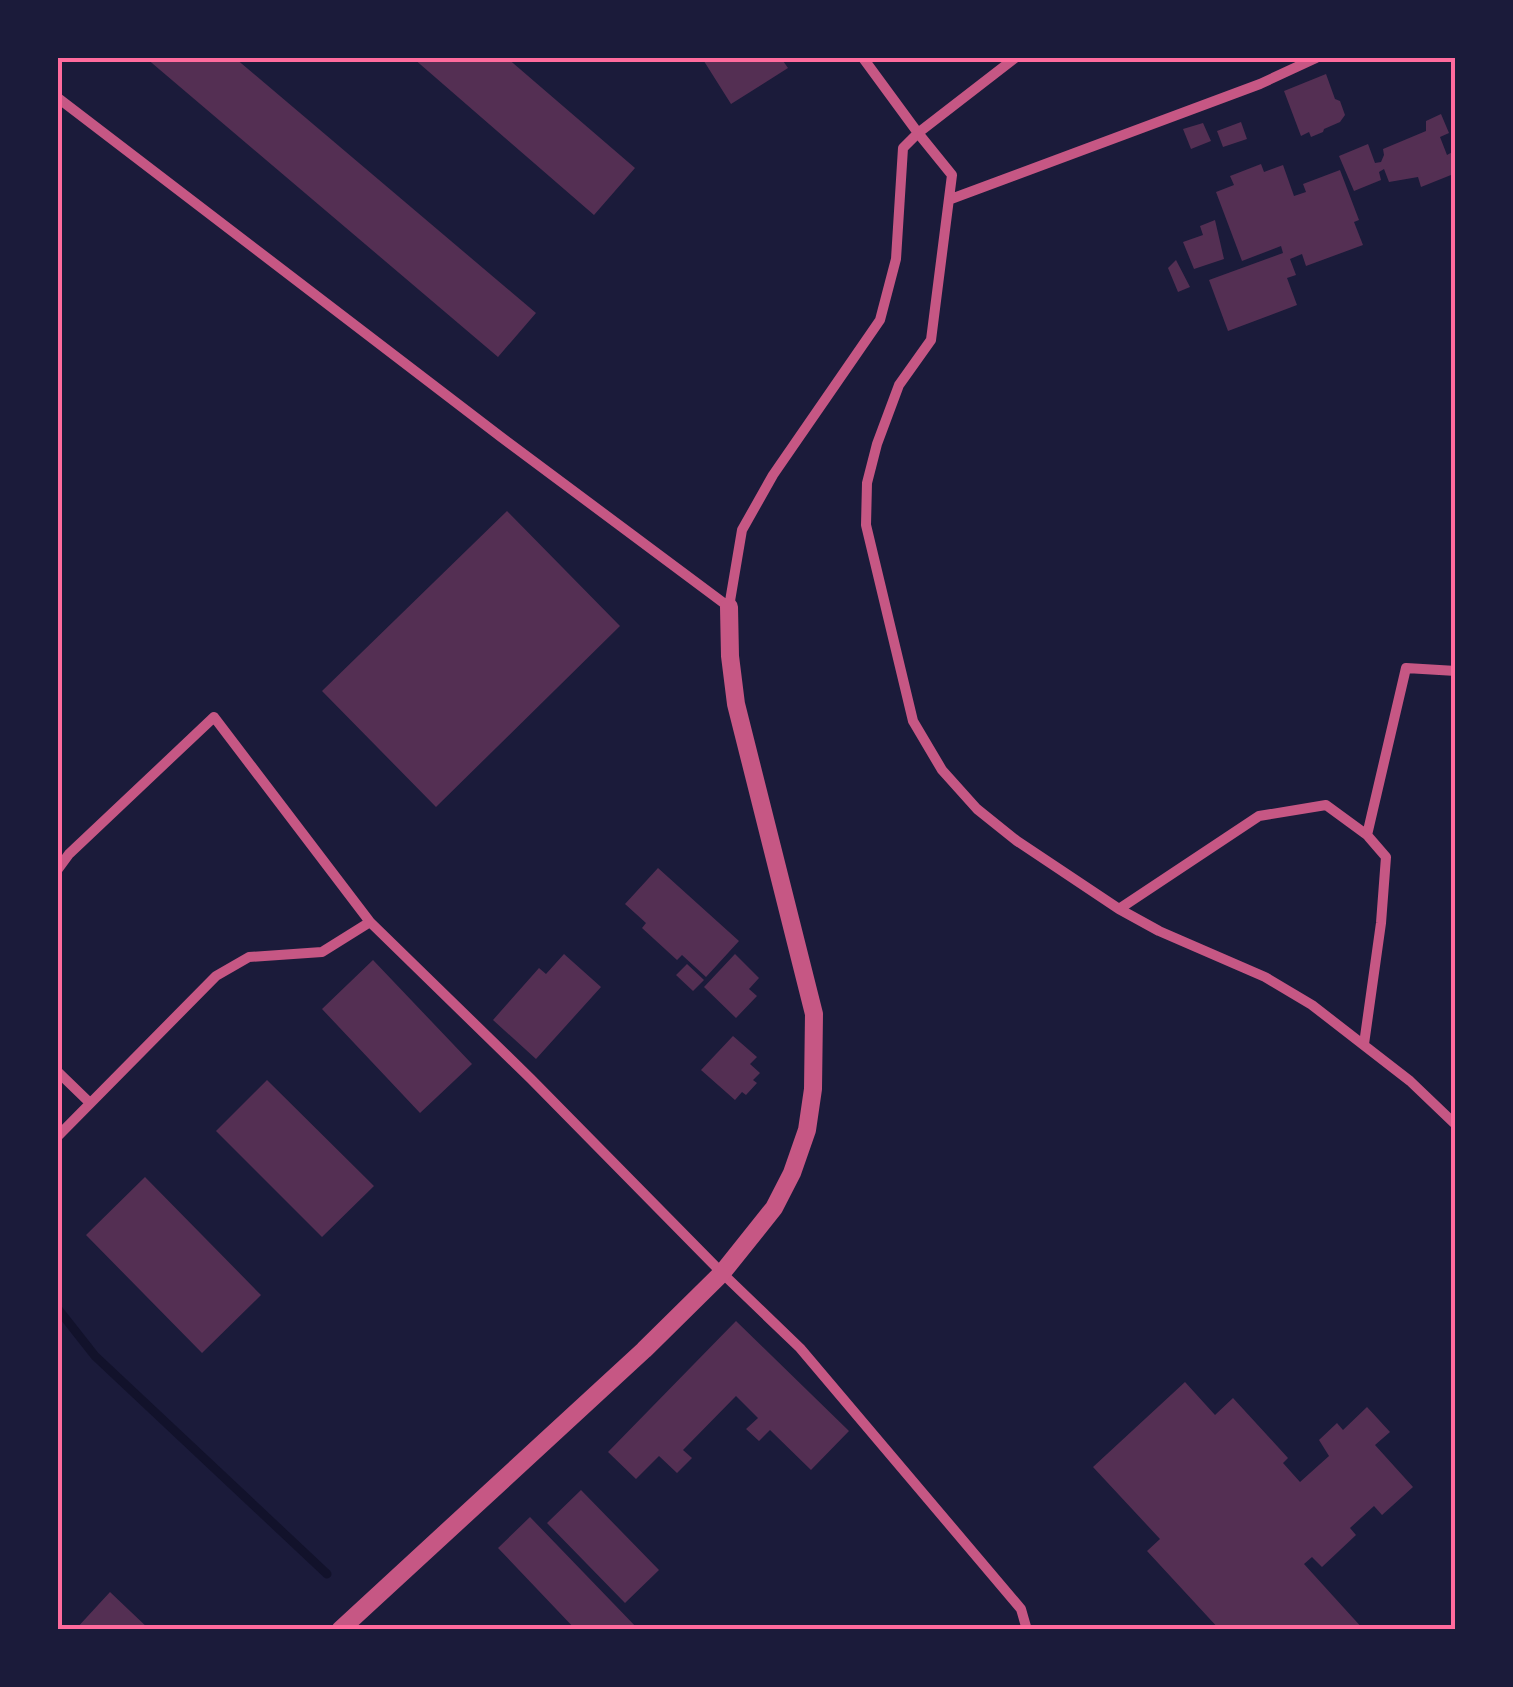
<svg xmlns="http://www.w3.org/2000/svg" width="1513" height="1687" font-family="Mulish,sans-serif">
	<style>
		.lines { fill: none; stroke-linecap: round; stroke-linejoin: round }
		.stream { stroke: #12122b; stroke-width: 9 }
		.building { fill: #542f53 }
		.minor { stroke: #c65784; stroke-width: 10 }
		.tertiary { stroke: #c65784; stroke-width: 18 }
		.neatline { fill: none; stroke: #ff6b9d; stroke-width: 4 }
	</style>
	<rect width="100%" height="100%" fill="#1b1b3a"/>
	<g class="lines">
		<path class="stream" d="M58 1309 95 1356 327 1574"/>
	</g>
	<path class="building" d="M146 58H235L536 313 498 357Z
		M413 58H507L635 168 594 215Z
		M702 58H781L788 68 731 104Z
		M1326 74 1335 99 1340 101 1345 115 1340 122 1324 129 1323 132 1311 137 1309 132 1301 136 1284 91Z
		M1441 114 1449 133 1440 137 1447 155 1456 150V173L1421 187 1418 177 1389 182 1384 169 1379 172 1381 180 1354 191 1339 156 1368 144 1375 163 1381 162 1384 155 1383 149 1426 131V121Z
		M1241 122 1247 139 1223 147 1217 131Z
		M1203 123 1211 141 1191 149 1183 129Z
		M1261 164 1264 172 1283 165 1294 196 1306 192 1303 184 1340 170 1359 220 1354 222 1363 245 1306 266 1302 254 1290 259 1296 275 1287 278 1297 305 1228 331 1209 280 1283 253 1281 246 1242 261 1216 192 1234 185 1230 176Z
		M1215 220 1224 259 1194 269 1183 242 1203 235 1200 226Z
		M1176 260 1190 287 1178 292 1168 268Z
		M507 511 620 626 436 807 322 691Z
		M658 868 739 941 706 977 682 955 677 960 642 928 646 923 625 904Z
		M564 954 601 987 536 1059 493 1020 539 968 546 974Z
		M735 954 759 978 749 989 757 996 736 1018 704 987Z
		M373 960 472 1064 420 1113 322 1009Z
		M687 964 704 980 693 991 676 975Z
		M733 1036 757 1057 750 1064 760 1073 753 1080 757 1083 746 1095 742 1092 735 1100 701 1070Z
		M267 1080 374 1186 322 1237 216 1131Z
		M145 1177 261 1295 202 1353 86 1235Z
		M736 1321 849 1431 811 1470 770 1430 759 1441 746 1429 758 1418 736 1396 683 1450 692 1458 677 1473 659 1456 636 1479 608 1452Z
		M1185 1382 1215 1415 1233 1398 1288 1458 1283 1463 1300 1482 1329 1456 1319 1440 1337 1423 1343 1430 1367 1407 1390 1432 1375 1445 1413 1487 1382 1515 1374 1506 1350 1528 1356 1535 1322 1567 1312 1557 1304 1564 1364 1630H1220L1147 1551 1160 1539 1093 1467Z
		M581 1490 659 1570 625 1603 547 1523Z
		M530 1517 639 1630H576L498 1548Z
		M110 1592 150 1630H75Z"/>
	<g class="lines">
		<path class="minor" d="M863 58 918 133 952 175 931 340 899 385 877 444 867 483 866 525 913 721 942 770 977 809 1017 841 1119 909 1159 931 1265 977 1312 1005 1410 1081 1456 1125
			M58 98 501 437 729 607 742 530 773 475 880 320 896 259 903 148 918 133 1015 58
			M951 199 1260 84 1316 58
			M1367 835 1406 668 1456 671
			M58 869 69 854 214 717 370 922 531 1079 722 1273 800 1348 1021 1609 1027 1630
			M1119 909 1259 816 1326 805 1367 835 1386 857 1381 923 1364 1044
			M58 1072 90 1103
			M58 1136 216 976 249 957 322 952 370 922"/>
		<path class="tertiary" d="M340 1630 644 1350 722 1273 774 1208 792 1173 807 1130 813 1089 814 1014 736 704 730 656 729 607"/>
	</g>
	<rect width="1513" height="1687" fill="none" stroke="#1b1b3a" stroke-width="120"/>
	<rect x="60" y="60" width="1393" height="1567" class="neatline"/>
</svg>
